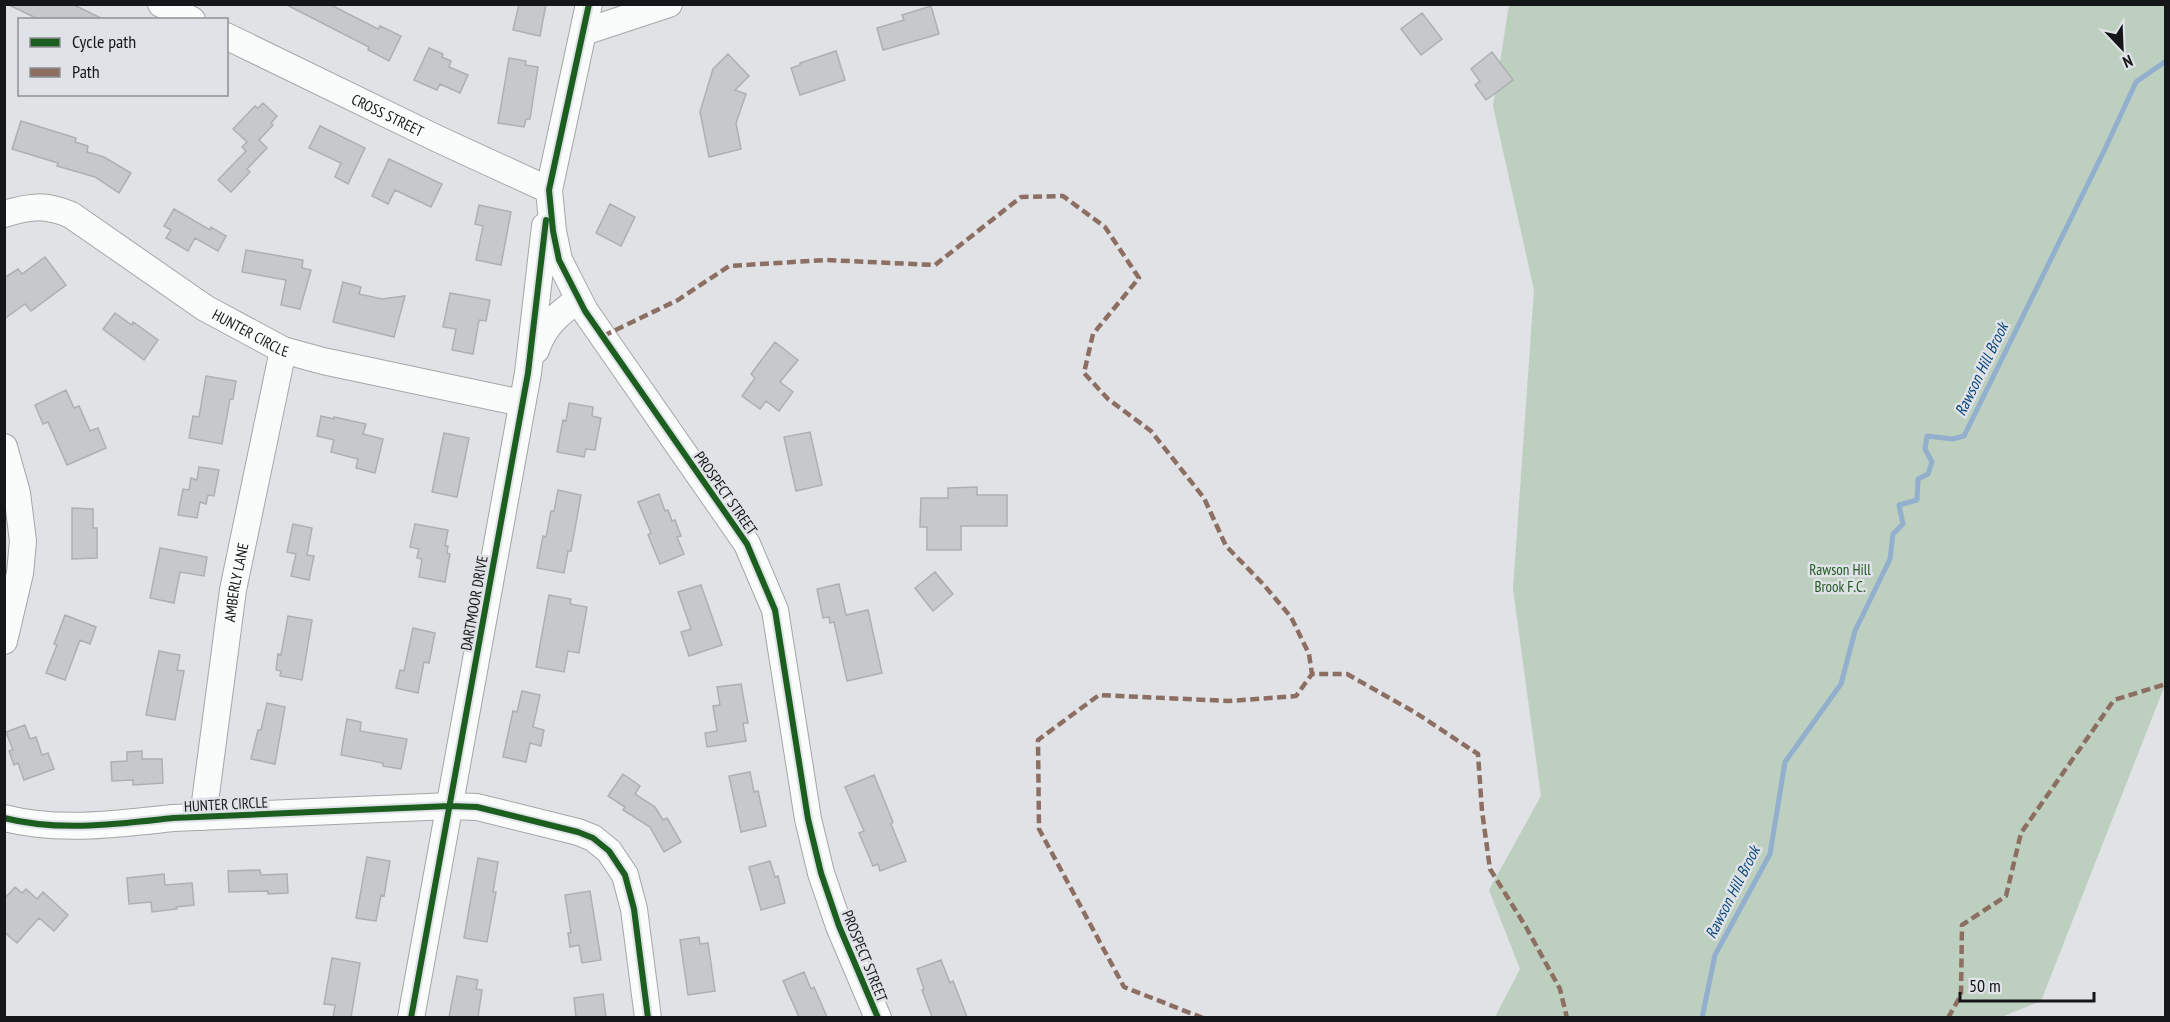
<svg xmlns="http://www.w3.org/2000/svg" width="2170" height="1022" font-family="'PT Sans Narrow',sans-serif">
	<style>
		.green { fill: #bdcfbe }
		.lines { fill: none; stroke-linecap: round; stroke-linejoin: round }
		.stream { stroke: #93afce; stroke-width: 5 }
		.building { fill: #c6c8ca; stroke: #aeafb1; stroke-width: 1.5 }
		.minor-casing { stroke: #a4a6a7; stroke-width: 28 }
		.minor { stroke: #fafbfb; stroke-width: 26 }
		.quiet { stroke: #8d6e63; stroke-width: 4.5; stroke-dasharray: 9 4.5; stroke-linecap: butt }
		.cycleway-casing { stroke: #dfe2e6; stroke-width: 10 }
		.cycleway { stroke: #1b5e20; stroke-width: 6 }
		.labels { text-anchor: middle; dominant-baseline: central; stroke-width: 5; stroke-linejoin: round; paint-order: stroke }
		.street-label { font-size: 15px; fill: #151617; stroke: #dfe2e6 }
		.park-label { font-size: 15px; fill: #21581e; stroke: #dfe2e6 }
		.water-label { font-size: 16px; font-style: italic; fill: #08467b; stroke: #dfe2e6 }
	</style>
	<rect width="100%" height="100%" fill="#e0e2e5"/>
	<path class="green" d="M1509 5H2165V685L2041 1001 1999 1018 1495 1017 1520 969 1489 890 1541 796 1513 589 1534 290 1493 106Z"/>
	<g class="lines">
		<path class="stream" d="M1702 1018 1715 955 1770 854 1785 762 1841 684 1855 631 1890 559 1893 534 1903 524 1899 505 1917 500 1918 479 1928 474 1932 462 1925 449 1927 436 1953 439 1964 436 2105 149 2136 82 2166 61"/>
	</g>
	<path class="building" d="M7 4H72L105 20H40Z
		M285 4H329L378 29 380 26 401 36 389 61 368 50 369 47Z
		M519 4H546L540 36 513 30Z
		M931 6 939 34 883 50 877 28 904 20 902 15Z
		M1422 13 1442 39 1421 55 1401 29Z
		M429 48 443 54 442 57 451 61 449 67 468 75 460 93 440 84 437 90 414 80Z
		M836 51 845 80 800 95 791 68 800 65V63Z
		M1492 52 1513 80 1486 100 1475 85 1480 81 1471 69Z
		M728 54 749 76 735 90 746 94 736 123 741 149 709 157 700 112 713 69Z
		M509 58 526 61 525 65 538 67 530 119H526L524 127 498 123Z
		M263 103 277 116 271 123 273 125 259 140 267 148 247 169 250 172 231 192 218 180 246 151 242 147 247 142 233 129 255 106 258 108Z
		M21 121 76 138 75 142 88 146 87 152 104 157 131 173 119 193 95 177 57 166 58 163 12 149Z
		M320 126 365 148 348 184 335 177 341 163 309 148Z
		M389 159 442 184 431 207 395 190 388 204 372 196Z
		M610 204 635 217 621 246 596 233Z
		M479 205 511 212 501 265 476 260 483 226 475 224Z
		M174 209 210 230 211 227 226 236 218 251 195 238 188 251 166 238 171 230 164 226Z
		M246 250 303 260 302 268 311 270 300 309 281 305 286 280 242 272Z
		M45 257 66 285 31 311 25 304 4 319V278L18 269 22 274Z
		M343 282 361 287 359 294 382 299 405 296 394 337 333 322Z
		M450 293 490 300 486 321 479 320 473 354 452 350 456 329 443 327Z
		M115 313 132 325 133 322 158 340 144 360 103 329Z
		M775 342 798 360 780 382 793 392 779 411 766 401 760 409 742 396 755 378 751 374Z
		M206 376 236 381 233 399H230L222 444 189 438 193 416 199 417Z
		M66 390 74 408 79 406 90 431 98 428 106 448 67 465 48 422 43 424 35 405Z
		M569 403 593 407 592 416 601 418 595 450 586 449 584 457 557 452 563 420 566 421Z
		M321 416 334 419V417L366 424 363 434 383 439 375 473 356 468 358 459 331 452 334 440 317 436Z
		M810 432 822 485 796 491 784 437Z
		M444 433 469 438 457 497 432 492Z
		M199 467 219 470 214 496 208 495 206 504 200 502 197 518 178 515 183 489 189 490 191 478 197 480Z
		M977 487V495H1007V526H961V550H927V527H920L921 498H948V488Z
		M558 490 581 495 571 551H568L564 573 537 568 543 536 546 537 551 511H554Z
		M659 494 665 511 668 510 672 521 675 520 681 536 677 537 684 554 660 564 648 535 651 533 638 502Z
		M72 508 93 509V528H97V558L72 559Z
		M293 524 312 528 307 555 314 556 309 580 291 576 296 554 287 552Z
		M415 524 448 530 445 546H448L447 553 450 554 445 582 419 577 422 559 417 558 419 549 410 547Z
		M160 548 207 557 204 576 180 572 174 603 150 598Z
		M935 572 953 594 933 611 915 588Z
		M839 584 846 615 868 610 882 673 847 681 834 622 830 623 829 617 823 618 817 589Z
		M701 585 722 645 689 656 681 632 691 629 678 592Z
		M549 595 571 599 570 604 587 607 579 653 568 651 564 672 536 667Z
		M65 615 96 627 90 644 80 640 65 680 46 673 57 645 54 644Z
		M288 616 312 620 302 680 280 676 281 671 276 670 278 654 281 655Z
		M413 628 435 633 429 663 424 662 418 693 396 688 400 670 404 671Z
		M159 651 180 655 177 670 184 671 175 720 146 715Z
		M741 684 748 723H743L746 741 707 747 705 733 717 731 713 706 720 705 717 687Z
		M522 691 540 695 533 727 544 730 541 746 530 743 526 762 503 757 513 711 517 712Z
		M267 703 285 707 275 764 251 759 258 730H261Z
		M347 719 361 722 360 731 407 739 401 769 383 766V763L341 755Z
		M25 725 30 739 36 737 42 755 48 753 54 769 24 780 18 763 14 765 9 751 13 750 6 732Z
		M142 751V759H162L163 783 133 785V780L112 781 111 762 127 761V752Z
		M750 772 754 792 758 791 766 826 741 832 729 776Z
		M623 774 640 786 635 794 655 807 663 820 667 818 681 842 664 852 650 827 623 810 625 807 608 796Z
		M874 775 893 822 891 824 906 861 880 871 878 864 873 866 859 833 864 831 845 787Z
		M367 857 390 861 384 896 381 895 376 921 356 918Z
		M478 858 498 862 493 892H496L487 942 464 938Z
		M770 861 775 877 778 876 785 903 761 910 749 867Z
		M260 870 261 875 287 874 288 893 268 894V891L229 892 228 871Z
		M164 874 165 885 192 883 194 905 176 907 177 909 152 912 151 902 129 904 127 878Z
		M15 887 22 893 26 889 37 899 43 892 68 915 54 931 39 918 17 943 4 932V899Z
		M590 891 601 960 582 963 579 945 570 947 568 933H571L565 895Z
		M699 937 700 944 708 943 715 991 688 995 680 940Z
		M332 958 360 963 351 1017H333L335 1005 324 1004Z
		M941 960 950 983 953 981 967 1017H932L922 990 924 989 917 969Z
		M804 972 811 989 814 987 827 1017H799L783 981Z
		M457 976 478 980 476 989 482 990 478 1017H449Z
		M603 994 606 1017H576L574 998Z"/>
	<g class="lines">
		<defs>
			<g id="minor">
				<path d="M161 4 192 20"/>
				<path d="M589 4 549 190 553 231 559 260 585 311 747 544 775 610 808 819 821 873 839 926 878 1018"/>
				<path d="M584 32 669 4"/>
				<path id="s1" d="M226 36 438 139 549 190"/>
				<path id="s2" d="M4 214C31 206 45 204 71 215L205 308 283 350 323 361 522 403"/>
				<path d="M536 350C544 326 558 314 578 300"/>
				<path d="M4 447 17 493 23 541 20 573 4 641"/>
				<path id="s3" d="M203 817 233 590 283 350"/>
				<path d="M4 818C59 832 118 824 173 818L450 806 477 807 578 832 593 838 609 851 625 875 634 909 648 1018"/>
				<path d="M411 1018 528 373 545 226"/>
			</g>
		</defs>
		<use href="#minor" class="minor-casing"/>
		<use href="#minor" class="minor"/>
		<path class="quiet" d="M603 336 678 300 729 266 826 260 935 265 1021 197 1063 196 1105 227 1139 278 1093 334 1084 373 1108 399 1151 431 1204 498 1226 546 1263 584 1291 617 1309 654 1312 674H1347L1416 713 1478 754 1482 811 1490 869 1526 927 1560 989 1567 1018
			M1203 1018 1124 987 1039 829 1038 740 1099 695 1229 701 1296 696 1312 674
			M1948 1018 1961 995 1962 925 2006 896 2021 833 2114 700 2166 684"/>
		<defs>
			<path id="cycleway" d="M589 4 549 190 553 231 559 260 585 311 747 544 775 610 808 819 821 873 839 926 878 1018
				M4 818C59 832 118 824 173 818L450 806 477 807 578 832 593 838 609 851 625 875 634 909 648 1018
				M411 1018 528 373 546 220"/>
		</defs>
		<use href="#cycleway" class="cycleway-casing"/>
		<use href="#cycleway" class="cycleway"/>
	</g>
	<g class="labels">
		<g class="street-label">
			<text stroke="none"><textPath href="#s1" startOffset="180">CROSS STREET</textPath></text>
			<text stroke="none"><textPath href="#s2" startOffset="284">HUNTER CIRCLE</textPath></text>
			<text transform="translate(726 493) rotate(55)">PROSPECT STREET</text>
			<text stroke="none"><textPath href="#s3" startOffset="237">AMBERLY LANE</textPath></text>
			<text transform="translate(474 603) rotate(-80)">DARTMOOR DRIVE</text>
			<text transform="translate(226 804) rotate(-3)">HUNTER CIRCLE</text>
			<text transform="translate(865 956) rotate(68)">PROSPECT STREET</text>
		</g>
		<g class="park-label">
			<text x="1840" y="569">Rawson Hill<tspan x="1840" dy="17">Brook F.C.</tspan></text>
		</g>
		<g class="water-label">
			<text transform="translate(1981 369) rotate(-64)">Rawson Hill Brook</text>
			<text transform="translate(1732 892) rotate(-63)">Rawson Hill Brook</text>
		</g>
	</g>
	<rect width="2170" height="1022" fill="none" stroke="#151617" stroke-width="12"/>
	<rect x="18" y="18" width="210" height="78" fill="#dfe2e6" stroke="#8e9093" stroke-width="1.5"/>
	<rect x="30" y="38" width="30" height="9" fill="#1b5e20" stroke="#8e9093" stroke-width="1.5"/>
	<text x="72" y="48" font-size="18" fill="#151617">Cycle path</text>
	<rect x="30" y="68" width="30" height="9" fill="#8d6e63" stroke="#8e9093" stroke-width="1.5"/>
	<text x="72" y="78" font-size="18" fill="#151617">Path</text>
	<g transform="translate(2122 48) rotate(157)" stroke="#dfe2e6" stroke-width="4.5" paint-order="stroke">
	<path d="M0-4.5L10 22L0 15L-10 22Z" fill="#151617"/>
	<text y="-9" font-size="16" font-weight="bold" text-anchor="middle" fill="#151617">N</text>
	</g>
	<path d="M1960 992v9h134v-9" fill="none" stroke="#151617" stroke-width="3"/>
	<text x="1969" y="992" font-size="18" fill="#151617" stroke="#dfe2e6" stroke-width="4.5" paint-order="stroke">50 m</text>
</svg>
